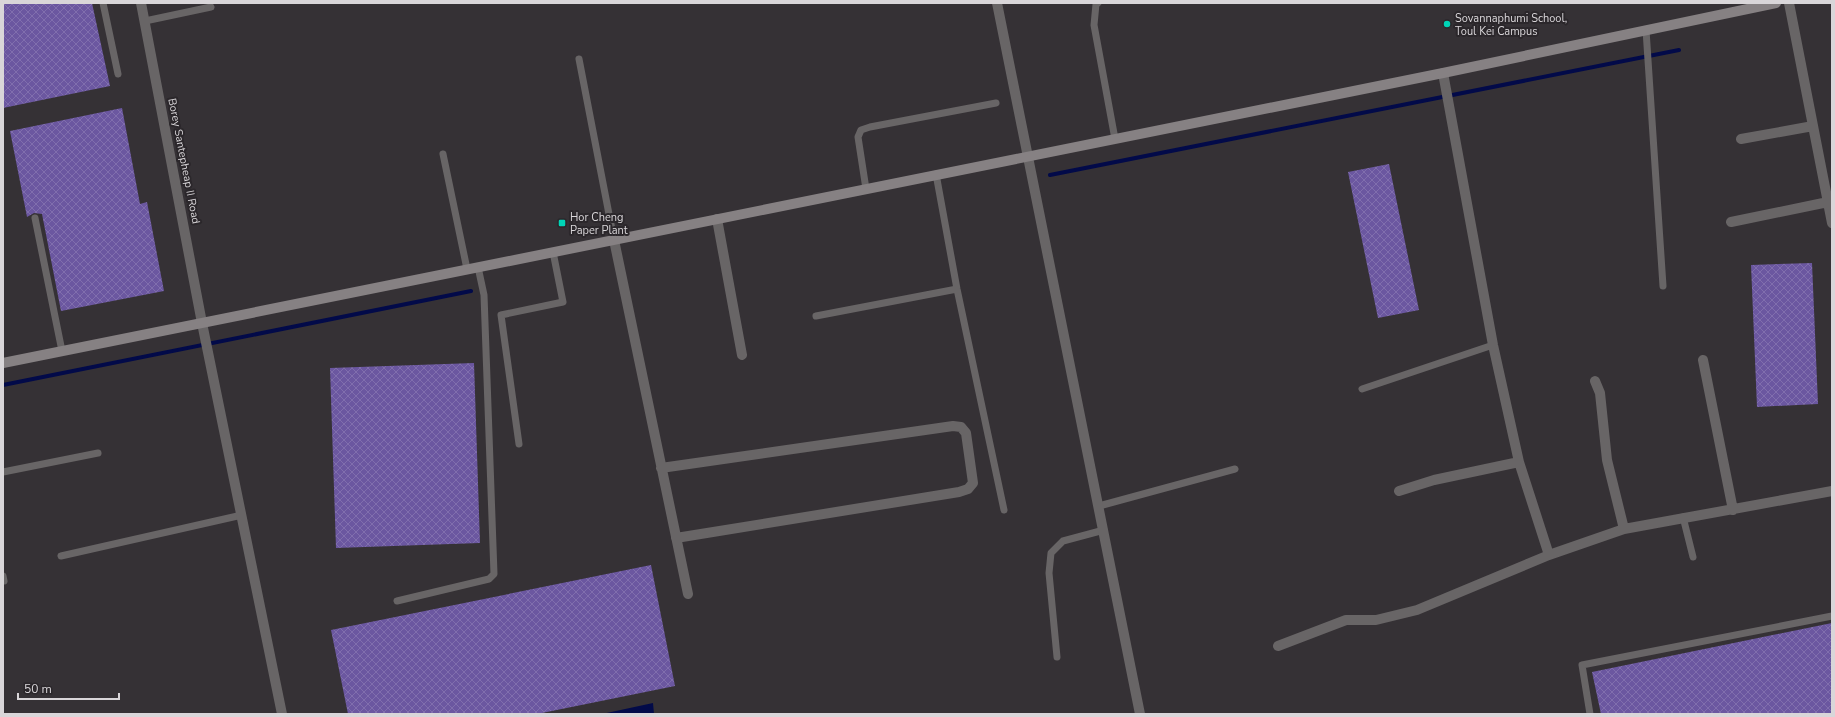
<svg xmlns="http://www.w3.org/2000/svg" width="1835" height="717" font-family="'Nunito Sans',sans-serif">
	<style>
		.water { fill: #020a49 }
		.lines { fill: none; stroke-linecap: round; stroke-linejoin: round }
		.stream { stroke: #020a49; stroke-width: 4 }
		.building { fill: url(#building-cross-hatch) }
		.service { stroke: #686566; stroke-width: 7 }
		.minor { stroke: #686566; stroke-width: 10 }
		.tertiary { stroke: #686566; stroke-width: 10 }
		.secondary { stroke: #868183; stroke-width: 10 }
		.poi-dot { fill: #00d5b7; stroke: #2b272b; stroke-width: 1.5 }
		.labels { text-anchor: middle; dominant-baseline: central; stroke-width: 4; stroke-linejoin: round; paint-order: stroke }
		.poi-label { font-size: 11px; fill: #d9d6d9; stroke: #2b272b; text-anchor: start }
		.street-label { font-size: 11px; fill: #d9d6d9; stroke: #2b272b }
	</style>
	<defs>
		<pattern id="building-cross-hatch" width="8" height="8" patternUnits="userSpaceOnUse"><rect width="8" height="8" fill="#6b57a0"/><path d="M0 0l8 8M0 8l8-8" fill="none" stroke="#806ead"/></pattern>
	</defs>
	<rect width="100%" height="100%" fill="#353135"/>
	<path class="water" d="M653 703 654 714H602Z"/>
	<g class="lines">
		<path class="stream" d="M1050 175 1679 50
			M3 385 471 291"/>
	</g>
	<path class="building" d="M3 3H92L110 86 3 108Z
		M122 108 140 204 147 202 164 291 61 311 42 214 34 213 27 217 10 131Z
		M1389 164 1419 310 1378 318 1348 172Z
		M1812 263 1818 404 1757 407 1751 265Z
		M474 363 480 543 336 548 330 368Z
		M651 565 675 686 537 714H348L331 630Z
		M1832 623V714H1601L1592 672Z"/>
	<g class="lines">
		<path class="service" d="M103 3 118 74
			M1098 3 1096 4 1094 25 1115 139
			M145 21 211 7
			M1646 30 1663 286
			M579 59 614 240
			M443 154 467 269
			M936 174 957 289 1004 510
			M866 189 858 137 861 130 870 127 996 103
			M35 218 62 351
			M816 316 957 289
			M1362 389 1493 345
			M519 444 501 315 563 302 553 252
			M3 472 98 453
			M1099 506 1235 469
			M1683 517 1693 557
			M61 556 242 515
			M3 576 4 581
			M397 601 489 579 494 574 484 295 478 267
			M1057 657 1049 573 1051 553 1063 541 1104 530
			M1590 714 1582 665 1832 616"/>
		<path class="minor" d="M997 3 1140 714
			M1789 3 1832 223
			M1443 73 1493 345 1519 462 1549 555
			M1741 139 1813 126
			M717 219 742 355
			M1731 222 1828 202
			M614 240 688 594
			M202 323 282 714
			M1703 360 1733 510
			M1595 381 1600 393 1607 460 1624 529
			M661 468 953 426 961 427 966 433 973 483 968 489 959 492 676 538
			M1399 491 1434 480 1519 462
			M1278 646 1346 620H1376L1417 610 1549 555 1624 529 1832 491"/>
		<path class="tertiary" d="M141 3 202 323"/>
		<path class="secondary" d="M3 363 1443 73 1776 3"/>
	</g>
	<g class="poi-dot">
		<circle cx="1447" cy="24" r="4"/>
		<rect x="558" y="219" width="8" height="8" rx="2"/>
	</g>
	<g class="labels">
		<g class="poi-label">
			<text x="1455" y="18">Sovannaphumi School,<tspan x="1455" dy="13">Toul Kei Campus</tspan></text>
			<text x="570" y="217">Hor Cheng<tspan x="570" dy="13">Paper Plant</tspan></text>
		</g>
		<g class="street-label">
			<text transform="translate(184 161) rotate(79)">Borey Santepheap II Road</text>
		</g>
	</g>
	<rect width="1835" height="717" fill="none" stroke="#d9d6d9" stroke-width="8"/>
	<path d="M18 693v6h101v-6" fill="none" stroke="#d9d6d9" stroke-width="2"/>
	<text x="24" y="693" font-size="12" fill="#d9d6d9" stroke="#2b272b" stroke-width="3" paint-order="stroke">50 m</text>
</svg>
